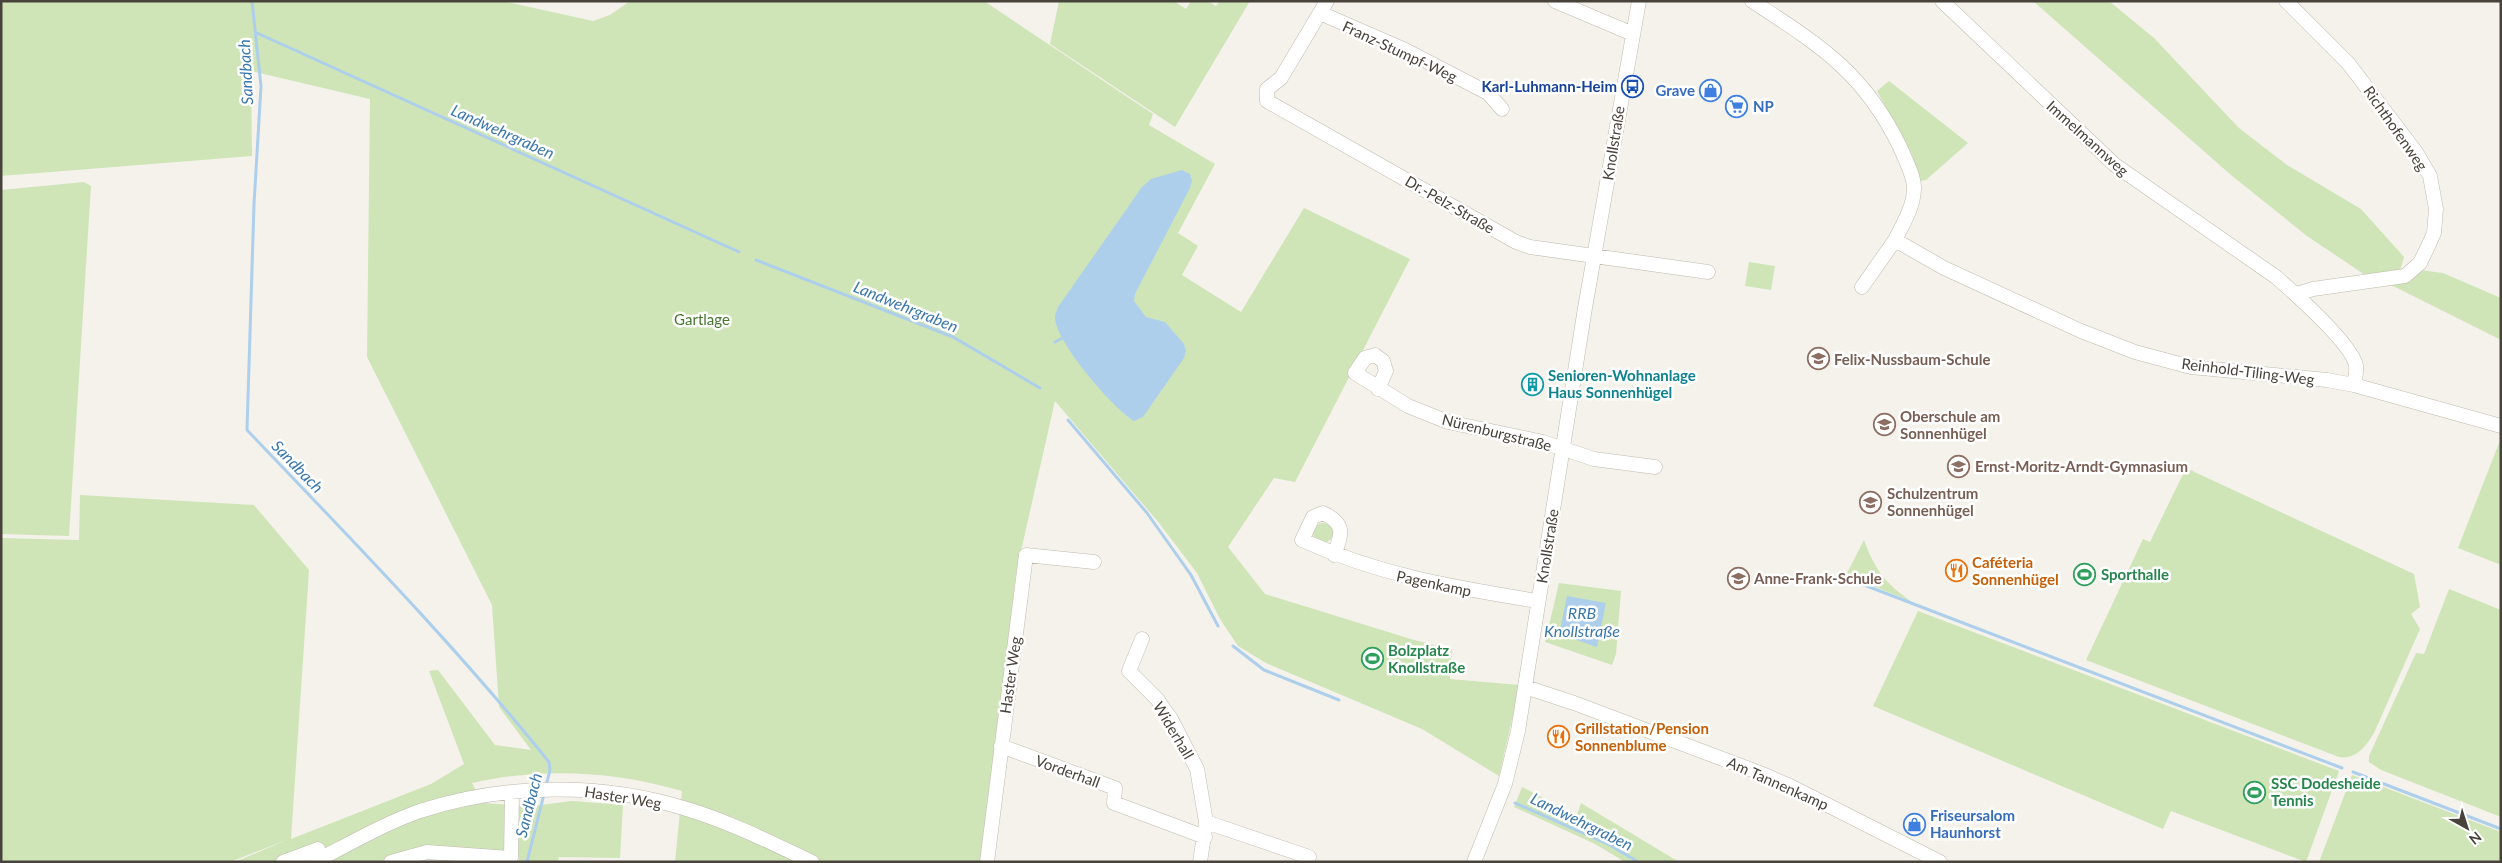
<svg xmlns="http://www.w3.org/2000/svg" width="2502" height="863" font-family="Lato,sans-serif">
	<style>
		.green { fill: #cfe5b8 }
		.water { fill: #adcfec }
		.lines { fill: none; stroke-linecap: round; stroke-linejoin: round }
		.stream { stroke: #adcfec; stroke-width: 3 }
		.minor-casing { stroke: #bfbaae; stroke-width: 15 }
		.minor { stroke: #fff; stroke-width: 14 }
		.labels { text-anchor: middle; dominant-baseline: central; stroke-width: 5; stroke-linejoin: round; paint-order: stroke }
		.street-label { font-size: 15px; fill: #48433a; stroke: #fff }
		.transit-label { font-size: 15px; font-weight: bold; fill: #164399; stroke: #fff; text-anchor: end }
		.shop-label { font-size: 15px; font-weight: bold; fill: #366cbe; stroke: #fff; text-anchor: start }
		.park-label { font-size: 15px; fill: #487730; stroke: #fff }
		.education-label { font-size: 15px; font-weight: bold; fill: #785e54; stroke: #fff; text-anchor: start }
		.culture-label { font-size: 15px; font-weight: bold; fill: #0d838f; stroke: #fff; text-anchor: start }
		.food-label { font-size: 15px; font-weight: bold; fill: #c56008; stroke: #fff; text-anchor: start }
		.leisure-label { font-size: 15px; font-weight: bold; fill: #27864d; stroke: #fff; text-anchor: start }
		.water-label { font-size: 16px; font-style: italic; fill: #3a77ad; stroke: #fff }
	</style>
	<rect width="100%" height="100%" fill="#f4f2eb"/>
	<path class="green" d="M1 1H246V4L247 1H502L593 21 610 15 630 1H984L1153 114 1149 125 1215 164 1178 233 1198 246 1182 275 1241 312 1304 208 1410 259 1295 482 1274 478 1228 547 1265 594 1414 640 1452 649 1450 679 1520 685 1499 776 1422 729 1266 663 1238 646 1220 619 1197 573 1159 523 1055 401 1016 573 983 862H675L682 791C614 771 542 767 472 783L482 803 533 806 572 801 623 805 620 858 559 857 558 862H519V855C476 851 420 842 381 862H235L289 839 230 862H1V538L79 540 80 495 254 505 309 570 291 839 431 784 464 764 429 671 438 670 495 745 531 750 499 707 492 605 367 357 370 99 251 71 252 156 1 176Z
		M1059 1H1174L1186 9 1191 1H1208L1216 6 1220 1H1250L1175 127 1050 44Z
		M2033 1H2109L2154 38 2239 128 2287 165 2361 209 2404 257 2400 271 2368 277 2307 236 2231 175Z
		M1889 81 1968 143 1926 180 1920 181 1912 155 1877 91Z
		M84 182 91 186 69 536 1 534V190Z
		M1749 262 1775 266 1771 290 1745 286Z
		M2420 270 2443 273 2501 298V340L2391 285Z
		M2501 438V565L2458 548Z
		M2186 468 2414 574 2420 607 2411 614 2420 629 2374 733C2366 746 2356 760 2339 757L2086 660 2143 539 2150 542Z
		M1313 533a10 10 0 1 1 20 0a10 10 0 1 1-20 0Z
		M1864 540C1875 570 1885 583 1912 602L1846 575Z
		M1559 583 1621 591 1616 654 1612 665 1545 642Z
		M2449 589 2501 610V817L2381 770 2369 762V756L2416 653 2424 654Z
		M1918 611 2339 771 2306 862 2171 811 2163 829 1873 706Z
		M2352 775 2501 832V862H2319Z
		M1522 787 1577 815 1581 803 1679 862H1625L1595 844 1514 807Z"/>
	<path class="water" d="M1182 170 1190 174 1192 181 1190 188 1135 294 1134 301 1146 317 1165 322 1184 344 1186 351 1184 358 1143 417 1134 421C1113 408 1056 343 1055 318 1055 314 1057 310 1058 307L1142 187 1151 179Z
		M1567 596 1606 603 1597 647 1559 634Z"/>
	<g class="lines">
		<path class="stream" d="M252 1 261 86 254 204 247 430C350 538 455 645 549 762L550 770 546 786
			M257 33 739 252
			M756 260 953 337 1040 388
			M1055 342 1064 337
			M1068 420 1147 513 1191 575 1218 626
			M1851 580 2342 768
			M1233 646 1264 670 1339 700
			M2353 772 2501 829
			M1515 803 1610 845 1638 862
			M527 862 544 794"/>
		<defs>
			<path id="minor" d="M1327 1 1281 78 1267 89V101L1516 242 1530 247 1708 272
				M1555 1 1633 34
				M1752 1C1819 45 1864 72 1900 147 1905 159 1915 177 1914 190 1913 208 1903 224 1895 240L1944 268 2081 331 2135 352 2191 367 2327 380 2354 385 2501 426
				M1942 1 2115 165 2276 277C2293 292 2353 345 2356 366 2357 372 2355 379 2354 385
				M2286 1 2348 63 2416 152 2430 176 2436 209 2434 233 2430 242 2420 263 2405 276 2313 289 2297 294
				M1320 13 1405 50 1488 93 1502 109
				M1862 287 1895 240
				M1378 389 1386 371 1383 361 1375 355 1365 358 1355 373 1408 406 1448 422 1543 442 1594 459 1655 467
				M1334 555C1342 534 1346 524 1323 513L1313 517 1302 540C1382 576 1452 587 1537 601
				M1142 639 1129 671 1157 699 1171 719 1197 769 1206 822 1200 862
				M1525 687 1574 703 1760 773 1790 786 1940 862
				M1001 746 1115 788 1114 803 1205 837
				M1206 822 1309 857
				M283 862 318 849
				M314 862C349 844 383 824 420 811 507 783 603 782 690 810 732 823 772 843 812 862
				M391 862 427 852 511 858 512 792
				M987 862 1026 555 1094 562
				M1474 862 1505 784 1518 731 1585 308 1639 1"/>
		</defs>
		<use href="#minor" class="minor-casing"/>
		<use href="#minor" class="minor"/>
	</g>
	<defs>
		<symbol id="bus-ring" viewBox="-11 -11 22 22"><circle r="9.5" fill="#fff" stroke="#1a4fb4" stroke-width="1.5"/><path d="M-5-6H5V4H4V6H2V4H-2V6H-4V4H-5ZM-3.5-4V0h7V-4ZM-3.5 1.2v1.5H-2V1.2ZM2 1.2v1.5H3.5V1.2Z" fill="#1a4fb4"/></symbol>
		<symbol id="shop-ring" viewBox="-11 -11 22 22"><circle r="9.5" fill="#fff" stroke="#3f7fe0" stroke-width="1.5"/><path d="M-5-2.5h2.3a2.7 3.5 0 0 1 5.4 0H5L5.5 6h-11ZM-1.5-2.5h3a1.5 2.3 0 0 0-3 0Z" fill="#3f7fe0"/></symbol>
		<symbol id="supermarket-ring" viewBox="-11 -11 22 22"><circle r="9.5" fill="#fff" stroke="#3f7fe0" stroke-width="1.5"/><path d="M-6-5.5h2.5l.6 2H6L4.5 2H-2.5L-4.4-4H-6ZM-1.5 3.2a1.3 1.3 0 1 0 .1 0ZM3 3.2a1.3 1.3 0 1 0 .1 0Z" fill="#3f7fe0"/></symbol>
		<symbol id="school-ring" viewBox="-11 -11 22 22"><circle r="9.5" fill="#fff" stroke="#8d6e63" stroke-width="1.5"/><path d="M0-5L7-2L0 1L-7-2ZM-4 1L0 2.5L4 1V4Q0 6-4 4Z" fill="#8d6e63"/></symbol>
		<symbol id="building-ring" viewBox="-11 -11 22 22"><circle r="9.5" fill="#fff" stroke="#0f9aa8" stroke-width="1.5"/><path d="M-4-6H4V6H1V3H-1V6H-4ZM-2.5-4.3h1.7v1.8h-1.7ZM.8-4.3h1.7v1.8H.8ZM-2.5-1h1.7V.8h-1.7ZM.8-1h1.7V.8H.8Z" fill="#0f9aa8"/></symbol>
		<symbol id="restaurant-ring" viewBox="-11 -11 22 22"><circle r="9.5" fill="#fff" stroke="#e8710a" stroke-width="1.5"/><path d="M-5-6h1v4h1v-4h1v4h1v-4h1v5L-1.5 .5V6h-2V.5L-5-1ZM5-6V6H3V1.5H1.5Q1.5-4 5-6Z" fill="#e8710a"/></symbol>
		<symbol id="stadium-ring" viewBox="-11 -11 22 22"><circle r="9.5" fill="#fff" stroke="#2e9e5b" stroke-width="1.5"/><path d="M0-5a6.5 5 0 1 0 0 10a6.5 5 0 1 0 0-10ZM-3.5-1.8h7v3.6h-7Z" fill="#2e9e5b"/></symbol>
	</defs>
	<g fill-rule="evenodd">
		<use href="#bus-ring" x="1620" y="74" width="25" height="25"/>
		<use href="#shop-ring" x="1698" y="78" width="25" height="25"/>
		<use href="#supermarket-ring" x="1724" y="94" width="25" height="25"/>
		<use href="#school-ring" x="1806" y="346" width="25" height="25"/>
		<use href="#building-ring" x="1520" y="372" width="25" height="25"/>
		<use href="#school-ring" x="1872" y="412" width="25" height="25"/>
		<use href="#school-ring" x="1946" y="454" width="25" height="25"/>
		<use href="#school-ring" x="1858" y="490" width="25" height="25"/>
		<use href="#restaurant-ring" x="1944" y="558" width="25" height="25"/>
		<use href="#stadium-ring" x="2072" y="562" width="25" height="25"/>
		<use href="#school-ring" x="1726" y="566" width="25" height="25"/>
		<use href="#stadium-ring" x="1360" y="646" width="25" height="25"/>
		<use href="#restaurant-ring" x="1546" y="724" width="25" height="25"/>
		<use href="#stadium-ring" x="2242" y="780" width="25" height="25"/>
		<use href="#shop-ring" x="1902" y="812" width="25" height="25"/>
	</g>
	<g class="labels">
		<g class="street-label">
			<text transform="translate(1400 51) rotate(25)">Franz-Stumpf-Weg</text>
			<text transform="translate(2396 128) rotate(55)">Richthofenweg</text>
			<text transform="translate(2088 138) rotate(42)">Immelmannweg</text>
			<text transform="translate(1613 143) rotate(-81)">Knollstraße</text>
			<text transform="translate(1450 204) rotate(30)">Dr.-Pelz-Straße</text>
			<text transform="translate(2248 371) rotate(7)">Reinhold-Tiling-Weg</text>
			<text transform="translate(1497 432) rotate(14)">Nürenburgstraße</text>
			<text transform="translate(1547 546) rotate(-81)">Knollstraße</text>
			<text transform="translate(1434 583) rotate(12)">Pagenkamp</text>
			<text transform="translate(1010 675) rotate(-82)">Haster Weg</text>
			<text transform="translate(1174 730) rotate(59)">Widerhall</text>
			<text transform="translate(1068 771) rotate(20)">Vorderhall</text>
			<text transform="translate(1778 783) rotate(24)">Am Tannenkamp</text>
			<text transform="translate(623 797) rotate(9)">Haster Weg</text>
		</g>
		<g class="transit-label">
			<text x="1617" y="86">Karl-Luhmann-Heim</text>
		</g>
		<g class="shop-label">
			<text x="1695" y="90" text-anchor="end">Grave</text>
			<text x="1753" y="106">NP</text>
			<text x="1930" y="815">Friseursalom<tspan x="1930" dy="17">Haunhorst</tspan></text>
		</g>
		<g class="park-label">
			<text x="702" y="319">Gartlage</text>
		</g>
		<g class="education-label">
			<text x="1834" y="359">Felix-Nussbaum-Schule</text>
			<text x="1900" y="416">Oberschule am<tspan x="1900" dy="17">Sonnenhügel</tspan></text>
			<text x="1975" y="466">Ernst-Moritz-Arndt-Gymnasium</text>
			<text x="1887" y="493">Schulzentrum<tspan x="1887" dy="17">Sonnenhügel</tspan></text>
			<text x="1754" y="578">Anne-Frank-Schule</text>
		</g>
		<g class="culture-label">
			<text x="1548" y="375">Senioren-Wohnanlage<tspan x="1548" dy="17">Haus Sonnenhügel</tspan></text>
		</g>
		<g class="food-label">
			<text x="1972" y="562">Caféteria<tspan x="1972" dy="17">Sonnenhügel</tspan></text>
			<text x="1575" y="728">Grillstation/Pension<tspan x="1575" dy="17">Sonnenblume</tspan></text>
		</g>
		<g class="leisure-label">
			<text x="2101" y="574">Sporthalle</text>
			<text x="1388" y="650">Bolzplatz<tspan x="1388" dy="17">Knollstraße</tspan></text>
			<text x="2271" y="783">SSC Dodesheide<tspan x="2271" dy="17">Tennis</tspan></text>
		</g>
		<g class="water-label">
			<text transform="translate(245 72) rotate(-93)">Sandbach</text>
			<text transform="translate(503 131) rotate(24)">Landwehrgraben</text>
			<text transform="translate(906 306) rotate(22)">Landwehrgraben</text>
			<text transform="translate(298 466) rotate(46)">Sandbach</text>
			<text x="1582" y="612">RRB<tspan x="1582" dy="18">Knollstraße</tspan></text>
			<text transform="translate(528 805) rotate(-76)">Sandbach</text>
			<text transform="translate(1582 821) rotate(26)">Landwehrgraben</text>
		</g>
	</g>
	<rect width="2502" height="863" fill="none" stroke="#48433a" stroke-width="5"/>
	<g transform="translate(2467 828) rotate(141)" stroke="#ffffff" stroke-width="4" paint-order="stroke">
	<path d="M0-4L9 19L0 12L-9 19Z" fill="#48433a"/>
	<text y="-8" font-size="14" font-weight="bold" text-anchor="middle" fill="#48433a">N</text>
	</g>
</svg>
